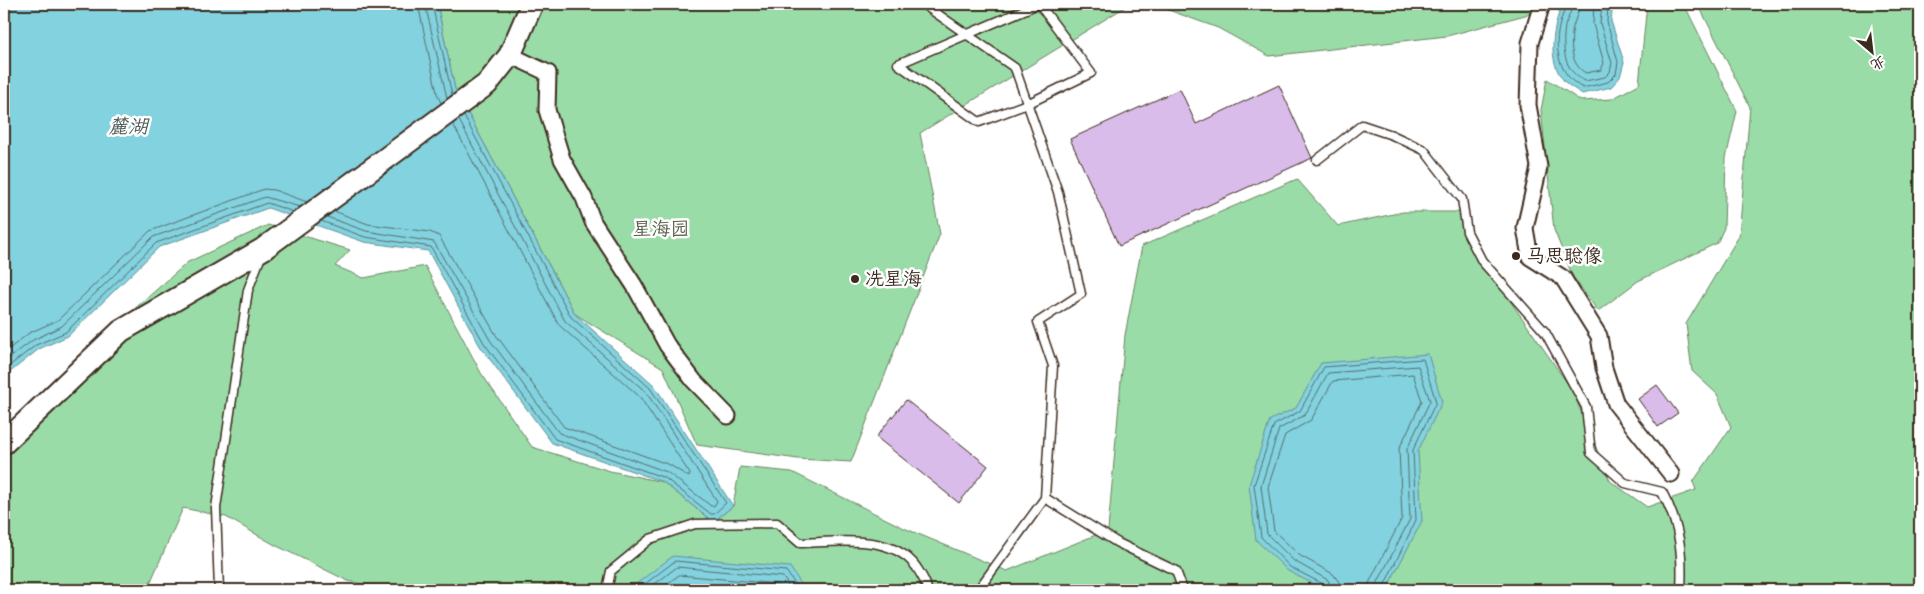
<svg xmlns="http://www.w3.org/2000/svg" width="1924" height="594" font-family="Mynerve,'LXGW WenKai TC',sans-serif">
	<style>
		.green { fill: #9adca7; stroke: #6a8362 }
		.water { fill: #82d2df; stroke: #668f92 }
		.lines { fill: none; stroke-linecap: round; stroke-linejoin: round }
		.shore { stroke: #576d6b; stroke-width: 1 }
		.building { fill: #d9bce9; stroke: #3b2a1e }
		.lane-casing { stroke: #3b2a1e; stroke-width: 11 }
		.street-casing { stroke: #3b2a1e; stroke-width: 19 }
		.secondary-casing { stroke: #3b2a1e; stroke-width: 25 }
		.lane { stroke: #fff; stroke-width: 8 }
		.street { stroke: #fff; stroke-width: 15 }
		.secondary { stroke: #fff; stroke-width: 21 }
		.poi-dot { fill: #3b2a1e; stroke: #fff; stroke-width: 2 }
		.labels { text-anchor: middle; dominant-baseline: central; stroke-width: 5; stroke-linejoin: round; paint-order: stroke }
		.park-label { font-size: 19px; fill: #585f47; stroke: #fff }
		.poi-label { font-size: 19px; fill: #3b2a1e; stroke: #fff; text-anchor: start }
		.water-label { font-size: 20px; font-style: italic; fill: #505c58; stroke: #fff }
	</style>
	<rect width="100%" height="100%" fill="#fff"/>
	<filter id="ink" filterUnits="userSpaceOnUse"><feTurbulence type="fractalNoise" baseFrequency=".02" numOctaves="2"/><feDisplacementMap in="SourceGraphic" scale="10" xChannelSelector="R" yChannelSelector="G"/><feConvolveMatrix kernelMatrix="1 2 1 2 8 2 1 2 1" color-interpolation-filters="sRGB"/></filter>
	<g filter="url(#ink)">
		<path class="green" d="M437 4H1130L920 133 940 234 851 462 798 459 697 445 663 368 575 314 455 89Z
			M1152 4H1554L1551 8 1447 36 1269 56 1218 28Z
			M1647 4H1684L1737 111 1726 158 1724 228 1717 243 1638 281 1598 311 1573 277 1554 230 1541 110 1547 79 1581 101 1612 99 1639 84Z
			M1698 4H1920V590H394L348 581 275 545 226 517 183 508 147 590H4V431L43 389 188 262 268 225 350 250 335 266 364 278 425 266 481 373 532 447 610 471 663 482 713 522 733 506 740 467 792 472 904 528 1007 571 1108 530 1125 335 1142 246 1297 179 1338 226 1403 212H1462L1497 282 1572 390 1610 481 1647 507 1696 490 1693 482 1731 427 1717 394 1692 371 1686 324 1739 236 1750 107Z"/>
		<path class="water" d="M4 4H437L455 89 575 314 654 385 733 506 713 522 663 482 552 443 480 346 428 251 364 242 268 208 159 247 68 336 39 349 4 377Z
			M1562 4H1613L1611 21 1624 62 1620 77 1611 87 1582 94C1577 90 1570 87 1565 82 1546 61 1553 28 1562 4Z
			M1428 354 1442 402 1418 451 1422 521 1386 590H1325L1288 571 1256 540 1249 485 1270 420 1296 408 1321 363Z
			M673 556 790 567 805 590H628Z
			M1106 582 1159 590H1096Z"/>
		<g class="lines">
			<path class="shore" d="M418 4 437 93 441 103
				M425 4 447 98
				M432 4 452 95
				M1566 4C1565 10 1562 16 1560 23 1553 48 1559 76 1583 88L1608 82 1616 74 1618 62 1607 22 1608 4
				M1572 4C1572 12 1567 19 1565 26 1562 48 1563 71 1585 81L1605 77 1610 72 1612 63 1600 23 1602 4
				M1580 4C1579 12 1575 19 1573 27 1570 43 1570 65 1586 73L1601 70 1604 63 1593 24 1594 4
				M334 211 368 224 430 232 439 236 496 335 564 427 670 465 689 477 690 474 640 397 559 325 453 124
				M327 217 366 231 434 242 490 340 559 433 667 472 711 506H714L717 501 646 392 565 321 459 120
				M321 221 365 237 431 247 484 343 555 439 665 478 711 514H714L726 503 650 388 571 317 464 116
				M4 353 29 333 58 320 150 231 264 189 274 190 307 202
				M4 362 33 340 62 326 153 237 265 197 300 207
				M4 370 36 345 66 332 156 243 267 203 294 212
				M637 590 675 561 786 571 799 590
				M647 590 677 567 783 577 791 590
				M659 590 679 575 778 584 783 590
				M1326 590 1323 584 1290 567 1261 537 1254 485 1274 425 1300 411 1324 367 1423 359 1436 402 1413 450 1416 520 1382 590
				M1332 590 1328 580 1294 561 1267 534 1261 486 1279 429 1305 415 1328 373 1418 366 1430 401 1407 449 1410 519 1377 584 1376 590
				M1340 590 1339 582 1333 574 1299 555 1274 531 1268 487 1285 435 1311 420 1333 381 1413 374 1422 401 1399 449 1402 518 1370 581 1368 590"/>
		</g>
		<path class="building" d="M1279 85 1312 158 1119 246 1070 139 1180 89 1196 124Z
			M1657 385 1678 413 1658 427 1638 399Z
			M906 400 988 466 959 503 876 437Z"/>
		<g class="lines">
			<defs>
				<path id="lane" d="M923 4 1015 68 1058 192 1081 294 1038 322 1053 366 1045 498 1118 543 1176 571 1183 590
					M1038 4 898 64 979 122 1027 104 1091 73 1039 4
					M1317 160 1362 125 1392 135 1424 150 1462 199 1467 232 1482 261 1545 332 1586 407 1591 453 1625 483 1662 492C1680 525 1683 553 1681 590
					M219 590 216 508 248 290 261 256
					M607 590 611 571 650 539 695 524 777 523 800 543C839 542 898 532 920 573 923 578 927 584 927 590
					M978 590 1045 498"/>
				<path id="street" d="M1542 4 1530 43 1528 105 1539 167 1525 228 1530 257 1563 278 1599 336 1604 368 1616 404 1671 474
					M510 55 548 73 547 110 562 159 584 198 593 222 634 285 667 345 694 381 728 416"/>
				<path id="secondary" d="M4 443 121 331 263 249 487 84 510 55 532 4"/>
			</defs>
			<use href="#lane" class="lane-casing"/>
			<use href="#street" class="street-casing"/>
			<use href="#secondary" class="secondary-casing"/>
			<use href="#lane" class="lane"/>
			<use href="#street" class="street"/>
			<use href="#secondary" class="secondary"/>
		</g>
	</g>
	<g class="poi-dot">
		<circle cx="1516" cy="256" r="5"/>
		<circle cx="855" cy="279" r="5"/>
	</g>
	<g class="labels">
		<g class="park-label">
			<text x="661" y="229">星海园</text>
		</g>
		<g class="poi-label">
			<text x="1526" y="256">马思聪像</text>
			<text x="865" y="279">冼星海</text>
		</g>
		<g class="water-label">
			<text x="128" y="127">麓湖</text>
		</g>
	</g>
	<rect width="1924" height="594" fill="none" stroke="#fff" stroke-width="20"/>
	<rect x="10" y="10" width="1904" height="574" fill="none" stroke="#3b2a1e" stroke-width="2" filter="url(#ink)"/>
	<g transform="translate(1872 52) rotate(152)" stroke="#ffffff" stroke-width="4" paint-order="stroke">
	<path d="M0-4L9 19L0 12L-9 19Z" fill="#3b2a1e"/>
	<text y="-8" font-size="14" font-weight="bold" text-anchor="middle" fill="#3b2a1e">北</text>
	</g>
</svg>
